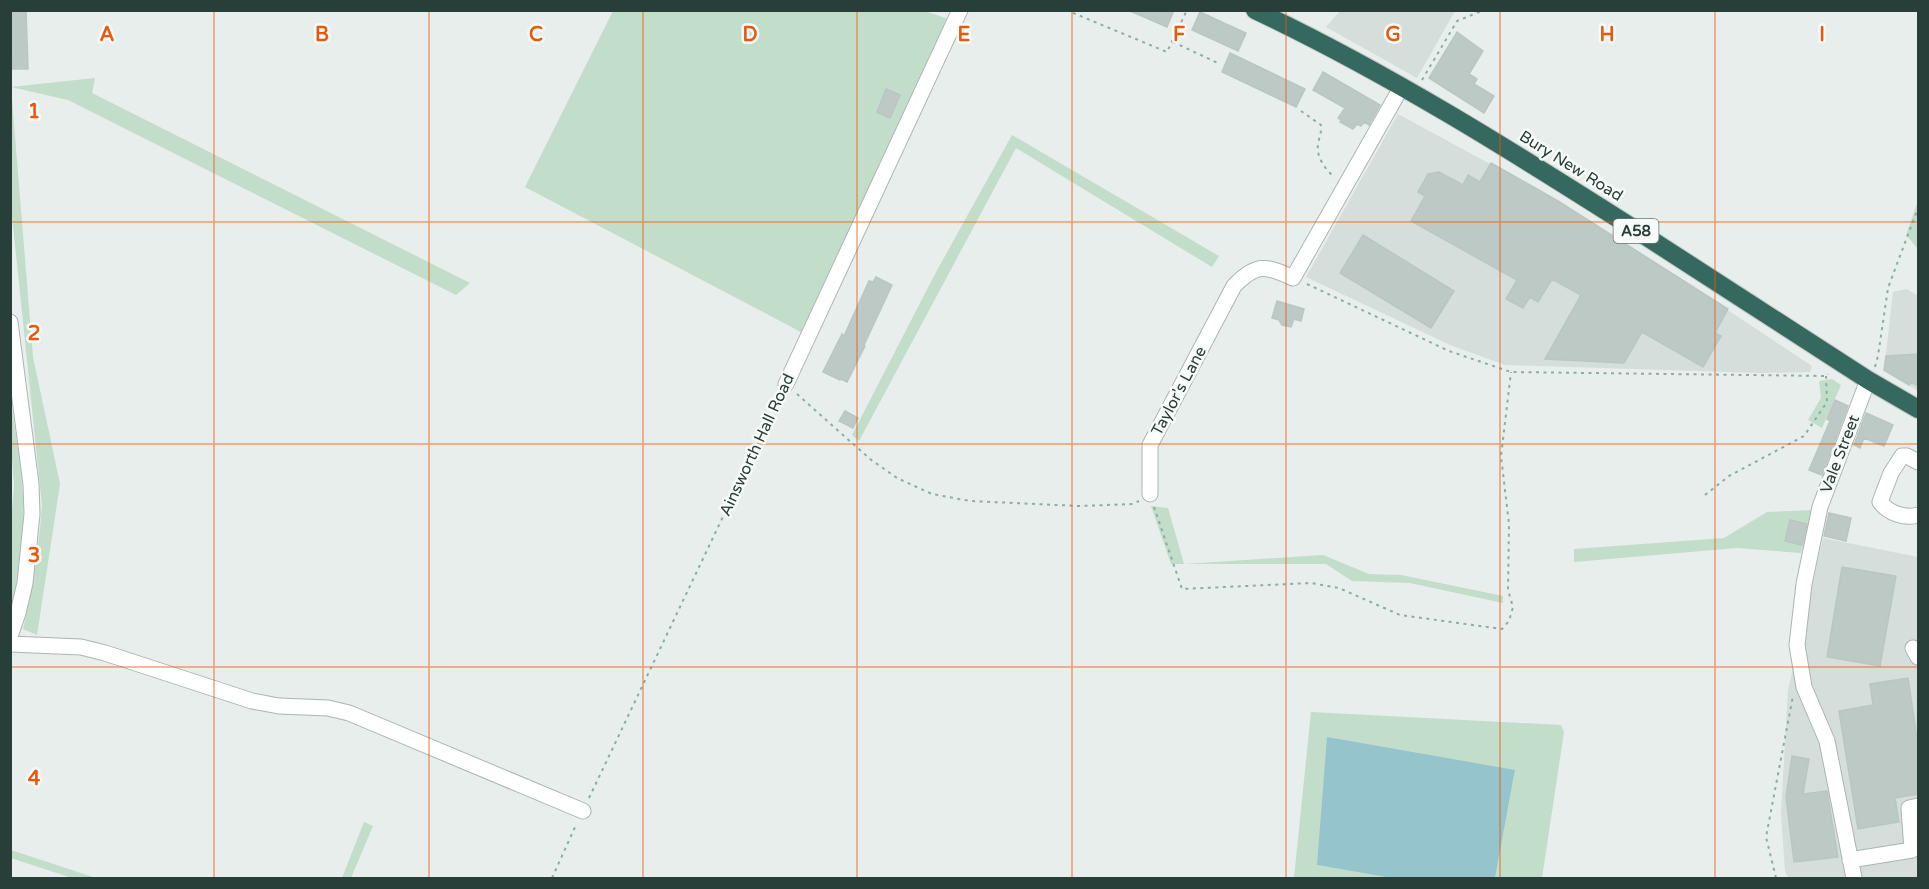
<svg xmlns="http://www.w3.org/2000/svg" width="1929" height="889" font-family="'Varela Round',sans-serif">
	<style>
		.built { fill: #d5deda }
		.green { fill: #c2ddc9; fill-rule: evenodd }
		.water { fill: #95c4cd }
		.building { fill: #bcc9c4; stroke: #b9c7c2; stroke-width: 1.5 }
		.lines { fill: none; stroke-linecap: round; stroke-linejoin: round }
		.minor-casing { stroke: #aab6b2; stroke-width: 17 }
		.highway-casing { stroke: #c3c9c7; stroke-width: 20 }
		.path { stroke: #8aaea3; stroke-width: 2; stroke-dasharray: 3 4.5; stroke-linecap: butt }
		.minor { stroke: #fff; stroke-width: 15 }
		.highway { stroke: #35685e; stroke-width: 18 }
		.grid { fill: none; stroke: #e8590c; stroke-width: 1.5; stroke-opacity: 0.55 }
		.labels { text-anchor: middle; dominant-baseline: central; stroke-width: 5; stroke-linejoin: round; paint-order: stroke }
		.shield { fill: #f7faf9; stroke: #657772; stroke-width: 1.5 }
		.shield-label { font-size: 15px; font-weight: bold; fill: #273f38 }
		.street-label { font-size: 16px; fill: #273f38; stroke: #f7faf9 }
		.grid-label { font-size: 20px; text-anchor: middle; font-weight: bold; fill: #e8590c; stroke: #f7faf9; stroke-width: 5; stroke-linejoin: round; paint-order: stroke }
	</style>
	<rect width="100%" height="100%" fill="#e7eeeb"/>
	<path class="built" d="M1340 11V10L1455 11 1417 78 1326 27Z
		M1398 114 1558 201 1655 262 1812 366 1810 372 1760 373 1505 365 1450 345 1306 277Z
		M1907 289 1918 296V391L1884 370 1893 292Z
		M1823 538 1918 557V878H1788L1785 871 1781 813 1788 690Z"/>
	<path class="green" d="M922 10 948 19 801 332 525 187 613 11Z
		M95 78 92 93 470 283 456 295 68 100 11 87 33 357 60 484 37 635 23 629C33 588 39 548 42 505L11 206V87Z
		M1012 135 1219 256 1212 267 1016 148 859 441 852 435 935 274Z
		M1918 201V249L1906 235Z
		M1832 379 1841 385 1822 428 1808 420 1821 398 1819 381Z
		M11 402C15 432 21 463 23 494 25 529 20 574 11 608L10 538 14 486 11 443Z
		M1151 506 1168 508 1184 564 1323 555 1369 574 1401 575 1503 596V603L1410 583 1352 581 1326 564H1171Z
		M1814 510 1801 553 1737 548 1574 562V549L1724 538 1767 512ZM1790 520 1808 524 1802 545 1785 541Z
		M1311 712 1561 725 1564 732 1542 878H1495L1515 770 1317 865 1391 878H1294Z
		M364 822 373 826 351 878H342Z
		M11 850 96 878H72L11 858Z"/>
	<path class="water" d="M1327 737 1515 770 1495 878H1391L1317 865Z"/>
	<path class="building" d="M10 10H26L28 69H12Z
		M1128 10H1174L1167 27Z
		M1200 12 1246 33 1238 51 1192 30Z
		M1457 32 1483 51 1469 74 1477 79 1474 84 1494 96 1484 113 1429 78Z
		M1230 53 1305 89 1296 107 1222 72Z
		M1323 72 1380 105 1369 125 1364 122 1361 126 1357 124 1353 129 1340 122 1341 120 1338 118 1345 108 1313 90Z
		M886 89 900 95 890 118 877 112Z
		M1491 163 1558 201 1728 309 1715 333 1721 336 1703 367 1642 332 1624 363 1545 359 1581 295 1552 279 1538 302 1530 297 1523 308 1506 299 1517 280 1411 221 1425 196 1418 192 1428 174 1439 172 1463 185 1468 175 1480 182Z
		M1363 235 1454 291 1431 328 1340 273Z
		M876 277 892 285 864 345 865 346 847 382 841 379 840 380 823 372 842 334 844 336 869 281 873 282Z
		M1277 301 1304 309 1301 321 1294 319 1291 327 1282 325 1279 320 1272 318Z
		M1918 354V386L1911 382 1909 385 1884 370 1886 356Z
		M1835 400 1848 406 1822 475 1809 470 1830 421 1827 419Z
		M845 411 858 418 853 428 839 421Z
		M1866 413 1893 425 1884 446 1864 438 1860 448 1854 445Z
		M1829 513 1851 518 1846 541 1824 536Z
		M1790 520 1807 524 1802 545 1785 541Z
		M1842 567 1896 576 1880 666 1827 657Z
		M1908 678 1918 745V794L1895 798 1899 822 1858 829 1839 711 1873 705 1870 684Z
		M1792 756 1809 759 1803 794 1827 791 1838 857 1794 862 1786 797Z"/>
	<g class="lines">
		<defs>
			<path id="minor" d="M10 322 31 484 32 514 25 583 18 613 10 636
				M786 384 960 10
				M1918 462 1907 456H1902L1891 473 1880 502C1888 513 1905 519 1918 515
				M1150 494V445L1234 286C1256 263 1266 265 1293 278L1402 86
				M10 644 81 647 105 653 252 701 279 706 328 708 349 713 583 811
				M1913 648 1918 657
				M1850 860 1912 850 1909 808 1918 806
				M1854 878 1827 741 1804 687 1797 645 1804 584 1820 507 1868 380"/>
			<path id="highway" d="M1255 10C1388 73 1512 151 1636 230 1713 280 1791 330 1868 380L1918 409"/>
		</defs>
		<use href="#minor" class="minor-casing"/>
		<use href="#highway" class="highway-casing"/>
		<path class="path" d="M1066 10 1167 52 1187 10
			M1173 42 1220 64
			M1422 80 1457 21 1484 10
			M1301 111 1321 125C1322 132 1319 137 1318 145 1316 156 1325 169 1333 176
			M1307 284 1449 351 1511 372 1826 376 1828 374
			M1875 367 1878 356 1888 288 1918 208
			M797 394 870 459 897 478 932 494 970 501 1079 506 1133 504 1139 501
			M1705 495 1729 476 1804 436 1827 402 1826 376
			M1154 507 1182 589 1311 583 1339 588 1400 615 1502 629 1509 621 1513 607 1508 590 1509 524 1501 456 1511 372
			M589 798 780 397
			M552 878 576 825
			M1776 878 1766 837 1793 696"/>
		<use href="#minor" class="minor"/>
		<use href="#highway" class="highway"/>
	</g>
	<path class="grid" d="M214 10V878M429 10V878M643 10V878M857 10V878M1072 10V878M1286 10V878M1500 10V878M1715 10V878M10 222H1918M10 444H1918M10 667H1918"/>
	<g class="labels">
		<rect class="shield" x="1613.5" y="219" width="45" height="24" rx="4.5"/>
		<g class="shield-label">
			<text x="1636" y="231">A58</text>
		</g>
		<g class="street-label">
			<text transform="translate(1571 166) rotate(32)">Bury New Road</text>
			<text transform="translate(1179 391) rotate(-62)">Taylor's Lane</text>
			<text transform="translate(757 445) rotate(-65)">Ainsworth Hall Road</text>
			<text transform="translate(1840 454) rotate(-69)">Vale Street</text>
		</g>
	</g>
	<g class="grid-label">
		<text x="107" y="41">A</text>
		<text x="322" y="41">B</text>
		<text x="536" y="41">C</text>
		<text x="750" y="41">D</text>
		<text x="964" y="41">E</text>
		<text x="1179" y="41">F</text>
		<text x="1393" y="41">G</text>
		<text x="1607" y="41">H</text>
		<text x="1822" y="41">I</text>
		<text x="34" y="118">1</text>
		<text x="34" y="340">2</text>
		<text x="34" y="562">3</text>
		<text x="34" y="785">4</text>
	</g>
	<rect width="1929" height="889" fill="none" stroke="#273f38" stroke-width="24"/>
</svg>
